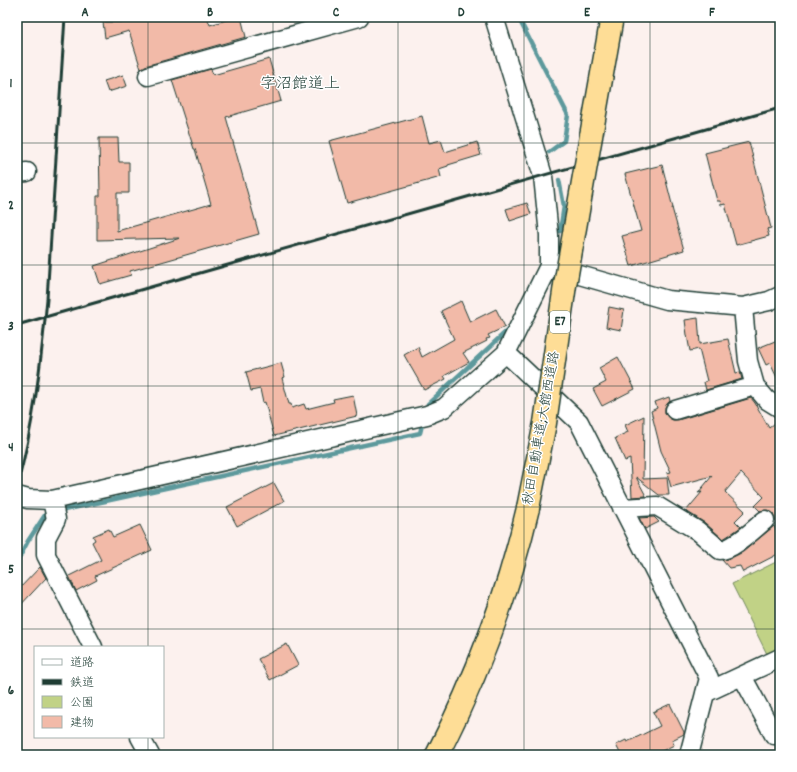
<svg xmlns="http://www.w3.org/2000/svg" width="797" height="772" font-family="Dekko,'Klee One',sans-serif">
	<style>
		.green { fill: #c1d286; stroke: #70885d }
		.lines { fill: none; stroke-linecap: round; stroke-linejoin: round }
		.stream { stroke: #5d999c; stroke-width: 4.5 }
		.building { fill: #f2baa8; stroke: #1f3d34 }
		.minor-casing { stroke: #1f3d34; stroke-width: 21 }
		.motorway-casing { stroke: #1f3d34; stroke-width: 25 }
		.minor { stroke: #fff; stroke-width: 18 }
		.motorway { stroke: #fedd96; stroke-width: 22 }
		.rail { stroke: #1f3d34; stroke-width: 3 }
		.motorway-bridge-casing { stroke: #1f3d34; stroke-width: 25; stroke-linecap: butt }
		.motorway-bridge { stroke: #fedd96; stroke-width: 22 }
		.grid { fill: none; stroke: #1f3d34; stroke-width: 1; stroke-opacity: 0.55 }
		.labels { text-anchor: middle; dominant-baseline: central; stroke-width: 3; stroke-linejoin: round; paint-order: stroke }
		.shield { fill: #fff; stroke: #627771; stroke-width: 1 }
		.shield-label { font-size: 13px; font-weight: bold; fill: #1f3d34 }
		.street-label { font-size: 14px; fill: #1f3d34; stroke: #fff }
		.quarter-label { font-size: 16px; fill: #1f3d34; stroke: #fff }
		.neatline { fill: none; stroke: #1f3d34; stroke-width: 1.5 }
		.grid-label { font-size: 13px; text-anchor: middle; font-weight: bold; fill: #1f3d34 }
	</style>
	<rect width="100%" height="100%" fill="#fcf1ee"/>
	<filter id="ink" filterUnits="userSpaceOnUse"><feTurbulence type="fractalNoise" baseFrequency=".025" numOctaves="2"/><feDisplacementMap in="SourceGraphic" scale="8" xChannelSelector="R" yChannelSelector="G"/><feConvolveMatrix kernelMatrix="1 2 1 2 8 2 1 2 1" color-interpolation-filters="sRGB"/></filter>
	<g filter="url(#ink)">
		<path class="green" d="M780 560V648L767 654 732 584Z"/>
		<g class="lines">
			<path class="stream" d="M518 17 568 115 564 141 549 152
				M559 180 564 206 560 231
				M428 404 509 329
				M64 510 420 433 422 425
				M17 562 28 541 47 512"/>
		</g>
		<path class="building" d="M125 17H207L210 25 236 17H241L246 37 145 66 141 69 129 31 105 38 103 22H126Z
			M269 59 281 101 226 117 259 234 130 271 131 275 100 284 94 266 180 238 97 240V196H100L99 138H118L119 162H129V193H117V231L211 204 195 149H194L172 80 211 69 213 75Z
			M123 75 127 86 108 92 104 81Z
			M422 116 429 143 441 140 445 152 477 142 481 155 448 165V166L439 169 441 177 347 203 329 141Z
			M749 142 771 228 767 229 769 236 736 245 725 204 721 205 720 201H717L705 153Z
			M662 165 673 208H672L684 250 631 266 622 236 641 231 625 174Z
			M527 203 531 214 510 221 506 209Z
			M461 301 470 322 496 309 505 327 488 335 490 338 486 339 487 341 463 353 469 362 444 376 446 379 424 390 404 355 418 347 422 357 454 339 441 311Z
			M609 307 624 310 621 330 606 327Z
			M698 318 700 344 728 339 736 373 740 372 742 379 706 390 704 382 707 381 699 349 690 351 687 335 685 320Z
			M780 339V384L770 363 766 365 758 348Z
			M618 357 635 389 602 406 593 389 606 382 599 368Z
			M281 363 285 377 282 378 289 404H291L292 408 304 404 306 409 334 402 333 399 353 395 357 416 274 436 265 402 263 403 260 389 251 391 246 372Z
			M669 397 670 401 665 407V413L668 417 673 420H678L751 398 755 403 769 428 780 419V517L775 522V518L773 513 768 510 760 511 755 506 764 497 741 473 725 492 745 511 735 521 741 527 731 534 723 539 705 523 686 511 702 492 698 493 712 476 671 487 667 473 671 472 661 451 651 411 657 408 655 402Z
			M644 416 643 479 667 478 669 495H659L636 477 646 496 632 497 630 459 625 461 615 438 628 432 625 425Z
			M274 483 284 501 237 526 227 507Z
			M654 517 659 522 645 529 639 518Z
			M140 525 152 550 95 576 97 580 76 591 69 576 101 560 92 542 95 540 93 536 109 529 113 537Z
			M774 526 780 539V553L743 572 740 566 729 568 722 560 729 559 743 552Z
			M40 567 46 578 17 609V591Z
			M287 644 298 665 270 680 258 659Z
			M670 704 684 732V734L672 740 674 745 654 755H621L616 745 626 740 627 742 660 726 653 712Z"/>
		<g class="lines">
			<defs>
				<path id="minor" d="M148 76 359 17
					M17 173 27 172
					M555 268 667 300 743 307 769 301 780 296
					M743 307 748 361 755 386 767 400 780 408
					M506 353 579 422 709 678 689 755
					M675 410 755 386
					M17 496 28 499 52 500 427 415 444 408 506 353 549 266V235L543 176 494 17
					M52 500 56 519 46 538V555L93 647
					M622 508 657 506 698 531 720 550C733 550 754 529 765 520
					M742 676 774 735
					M705 693 780 658
					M140 737 150 755"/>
				<path id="motorway" d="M591 136 612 17
					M437 755C477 677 508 594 528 508"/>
			</defs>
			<use href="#minor" class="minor-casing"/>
			<use href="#motorway" class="motorway-casing"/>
			<use href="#minor" class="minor"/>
			<use href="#motorway" class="motorway"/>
			<path class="rail" d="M17 325 780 108
				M17 486C34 425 41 362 47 299L65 17"/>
			<defs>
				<path id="motorway-bridge" d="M528 508 545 423 565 285 591 136"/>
			</defs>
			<use href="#motorway-bridge" class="motorway-bridge-casing"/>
			<use href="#motorway-bridge" class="motorway-bridge"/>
		</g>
	</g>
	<path class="grid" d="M148 17V647M273 17V755M398 17V755M524 17V755M650 17V755M17 143H780M17 265H780M17 386H780M17 507H780M17 629H780M148 737V755"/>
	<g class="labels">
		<rect class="shield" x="550" y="311" width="20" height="22" rx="3"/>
		<g class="shield-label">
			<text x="560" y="322">E7</text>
		</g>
		<g class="street-label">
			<text transform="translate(542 428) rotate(-80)">秋田自動車道;大館西道路</text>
		</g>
		<g class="quarter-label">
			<text x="300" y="84">字沼館道上</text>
		</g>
	</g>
	<rect width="797" height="772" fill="none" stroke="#fff" stroke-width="44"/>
	<rect x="34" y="646" width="130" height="92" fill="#ffffff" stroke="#a5b1ae"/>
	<rect x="42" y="659" width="20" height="6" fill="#ffffff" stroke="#a5b1ae"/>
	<text x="70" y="666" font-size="12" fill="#1f3d34">道路</text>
	<rect x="42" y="679" width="20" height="6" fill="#1f3d34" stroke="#a5b1ae"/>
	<text x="70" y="686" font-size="12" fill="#1f3d34">鉄道</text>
	<rect x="42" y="696" width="20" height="12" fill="#c1d286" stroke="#a5b1ae"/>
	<text x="70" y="706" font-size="12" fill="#1f3d34">公園</text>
	<rect x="42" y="716" width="20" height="12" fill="#f2baa8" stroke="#a5b1ae"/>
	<text x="70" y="726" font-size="12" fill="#1f3d34">建物</text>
	<rect x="22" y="22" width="753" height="728" class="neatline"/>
	<g class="grid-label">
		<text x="85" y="16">A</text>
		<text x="210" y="16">B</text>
		<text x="336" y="16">C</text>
		<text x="461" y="16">D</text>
		<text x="587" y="16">E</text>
		<text x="712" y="16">F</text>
		<text x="11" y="87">1</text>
		<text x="11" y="209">2</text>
		<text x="11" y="330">3</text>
		<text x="11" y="451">4</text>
		<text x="11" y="573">5</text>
		<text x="11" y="694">6</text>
	</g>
</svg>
